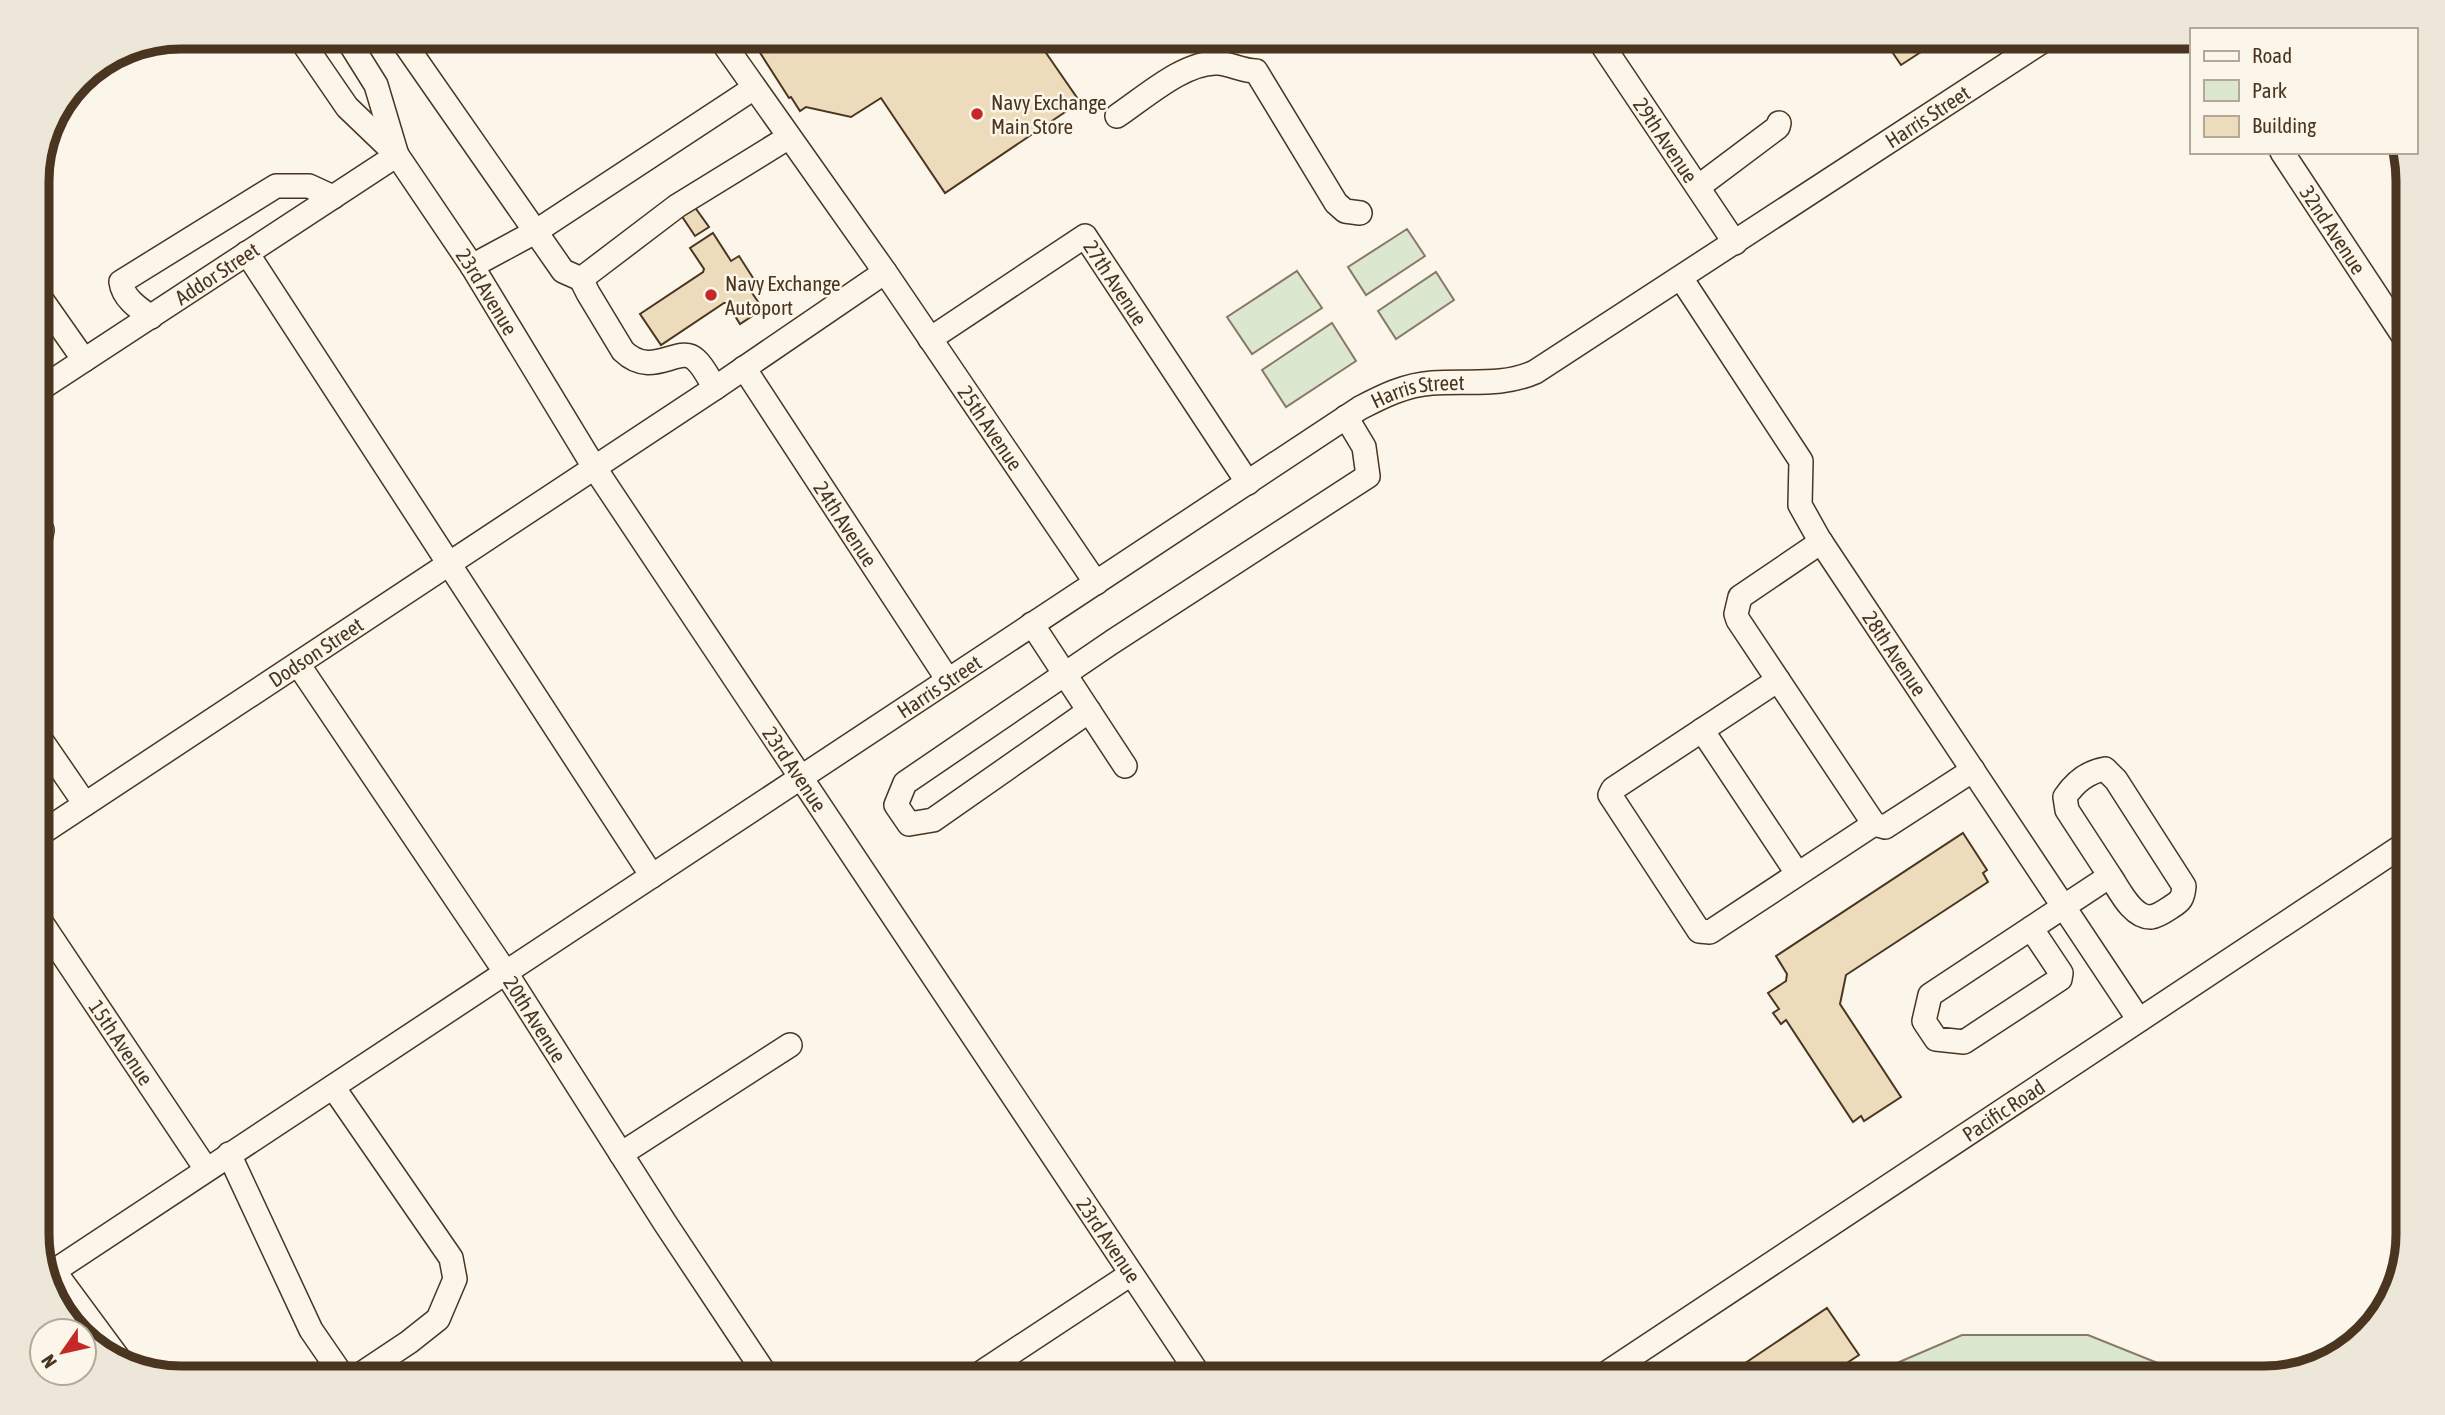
<svg xmlns="http://www.w3.org/2000/svg" width="2445" height="1415" font-family="'Asap Condensed',sans-serif">
	<style>
		.green { fill: #dce7d0; stroke: #887966; stroke-width: 2 }
		.building { fill: #ecdcbc; stroke: #4a3520; stroke-width: 2 }
		.lines { fill: none; stroke-linecap: round; stroke-linejoin: round }
		.minor-casing { stroke: #4a3520; stroke-width: 26 }
		.minor { stroke: #fbf6e9; stroke-width: 23 }
		.poi-dot { fill: #c62828; stroke: #fbf6e9; stroke-width: 2.5 }
		.labels { text-anchor: middle; dominant-baseline: central; stroke-width: 5; stroke-linejoin: round; paint-order: stroke }
		.poi-label { font-size: 21px; fill: #4a3520; stroke: #fbf6e9; text-anchor: start }
		.street-label { font-size: 21px; fill: #4a3520; stroke: #fbf6e9 }
		.rim { fill: none; stroke: #4a3520; stroke-width: 9 }
	</style>
	<rect width="100%" height="100%" fill="#fbf6e9"/>
	<path class="green" d="M1407 229 1425 256 1366 295 1348 267Z
		M1297 271 1322 308 1252 354 1227 317Z
		M1436 272 1454 300 1396 339 1378 311Z
		M1332 323 1356 361 1286 407 1262 370Z
		M1962 1335H2088L2195 1378H1862Z"/>
	<path class="building" d="M750 37H1035L1080 102 945 193 881 98 851 117 806 107 800 111 791 97 789 98Z
		M1882 37H1944L1901 65Z
		M694 206 709 227 695 236 681 215Z
		M713 233 731 261 739 256 755 281 748 287 763 309 740 324 727 303H724L661 345 640 314 703 272 704 269 690 248Z
		M1963 833 1987 870 1983 873 1988 882 1846 975 1840 1004 1901 1097 1864 1121 1861 1116 1853 1122 1786 1020 1781 1024 1773 1013 1779 1009 1768 993 1786 981 1787 974 1776 956Z
		M1827 1308 1859 1355 1824 1378H1723Z"/>
	<g class="lines">
		<defs>
			<g id="minor">
				<path id="s1" d="M299 37 347 107 397 155 472 266 594 467 1201 1378"/>
				<path d="M346 37 376 85 396 152"/>
				<path d="M400 37 563 271 581 279 677 206 789 137"/>
				<path id="s2" d="M719 37 885 272 1096 583"/>
				<path id="s3" d="M1597 37 1735 243"/>
				<path d="M1117 116C1144 98 1185 61 1218 63 1231 64 1243 71 1256 71L1336 203 1345 211 1360 213"/>
				<path id="s4" d="M2282 152 2408 343"/>
				<path d="M1698 187 1778 127 1779 123"/>
				<path d="M247 253 652 876"/>
				<path d="M472 266 535 232 754 88"/>
				<path id="s5" d="M1681 278 1801 461 1800 505 1819 539 2139 1020"/>
				<path d="M581 279 588 293 623 351C653 380 679 343 696 360 704 367 709 379 715 388"/>
				<path d="M37 293 84 360"/>
				<path d="M151 317C138 308 123 298 121 282L276 186H309L333 197"/>
				<path id="s6" d="M930 339 1085 236 1248 483"/>
				<path id="s7" d="M744 368 948 680"/>
				<path id="s8" d="M37 391 397 155"/>
				<path d="M37 522 42 530 37 554"/>
				<path d="M1821 542 1740 597 1736 614 1738 620 1874 824 1885 827 1973 770"/>
				<path d="M1032 624 1125 766"/>
				<path id="s9" d="M298 664 506 973 665 1223 768 1378"/>
				<path d="M1778 680 1613 789 1610 795 1699 931 1710 932 1874 824"/>
				<path d="M1089 711 933 820 909 824 896 805 905 783 1112 642 1368 476 1364 447 1346 417"/>
				<path d="M1702 730 1797 873"/>
				<path d="M37 734 85 804"/>
				<path id="s10" d="M37 836 715 388 885 272"/>
				<path id="s11" d="M37 916 206 1169"/>
				<path d="M2031 928 2061 973 2060 979 1964 1042 1936 1039 1924 1021 1930 995 2110 876 2067 810 2065 797C2075 782 2087 772 2105 769L2116 780 2184 886C2183 898 2181 901 2171 907 2165 911 2158 916 2151 917 2132 918 2119 889 2110 876"/>
				<path d="M333 1087 451 1258 455 1279 438 1319 409 1342 355 1378"/>
				<path d="M229 1154 311 1330 344 1378"/>
				<path d="M621 1154 790 1045"/>
				<path d="M54 1271 122 1363"/>
				<path id="s12" d="M48 1275 1360 408C1383 396 1405 385 1432 383 1468 380 1501 387 1535 372L2049 37"/>
				<path d="M317 1378 335 1366"/>
				<path d="M973 1378 1131 1274"/>
				<path id="s13" d="M1599 1378 2408 842"/>
			</g>
		</defs>
		<use href="#minor" class="minor-casing"/>
		<use href="#minor" class="minor"/>
	</g>
	<g class="poi-dot">
		<circle cx="977" cy="114" r="7"/>
		<circle cx="711" cy="295" r="7"/>
	</g>
	<g class="labels">
		<g class="poi-label">
			<text x="991" y="102">Navy Exchange<tspan x="991" dy="24">Main Store</tspan></text>
			<text x="725" y="283">Navy Exchange<tspan x="725" dy="24">Autoport</tspan></text>
		</g>
		<g class="street-label">
			<text stroke="none"><textPath href="#s12" startOffset="2222">Harris Street</textPath></text>
			<text stroke="none"><textPath href="#s3" startOffset="124">29th Avenue</textPath></text>
			<text stroke="none"><textPath href="#s4" startOffset="93">32nd Avenue</textPath></text>
			<text stroke="none"><textPath href="#s8" startOffset="215">Addor Street</textPath></text>
			<text stroke="none"><textPath href="#s6" startOffset="242">27th Avenue</textPath></text>
			<text stroke="none"><textPath href="#s1" startOffset="318">23rd Avenue</textPath></text>
			<text stroke="none"><textPath href="#s12" startOffset="1634">Harris Street</textPath></text>
			<text stroke="none"><textPath href="#s2" startOffset="476">25th Avenue</textPath></text>
			<text stroke="none"><textPath href="#s7" startOffset="186">24th Avenue</textPath></text>
			<text stroke="none"><textPath href="#s10" startOffset="334">Dodson Street</textPath></text>
			<text stroke="none"><textPath href="#s5" startOffset="439">28th Avenue</textPath></text>
			<text stroke="none"><textPath href="#s12" startOffset="1068">Harris Street</textPath></text>
			<text stroke="none"><textPath href="#s1" startOffset="886">23rd Avenue</textPath></text>
			<text stroke="none"><textPath href="#s9" startOffset="427">20th Avenue</textPath></text>
			<text stroke="none"><textPath href="#s11" startOffset="152">15th Avenue</textPath></text>
			<text stroke="none"><textPath href="#s13" startOffset="485">Pacific Road</textPath></text>
			<text stroke="none"><textPath href="#s1" startOffset="1452">23rd Avenue</textPath></text>
		</g>
	</g>
	<path d="M0 0H2445V1415H0ZM181 49H2264A132 132 0 0 1 2396 181V1234A132 132 0 0 1 2264 1366H181A132 132 0 0 1 49 1234V181A132 132 0 0 1 181 49Z" fill="#ede7d9" fill-rule="evenodd"/>
	<path class="rim" d="M181 49H2264A132 132 0 0 1 2396 181V1234A132 132 0 0 1 2264 1366H181A132 132 0 0 1 49 1234V181A132 132 0 0 1 181 49Z"/>
	<rect x="2190" y="28" width="228" height="126" fill="#fbf6e9" stroke="#b4a999" stroke-width="2"/>
	<rect x="2204" y="51" width="35" height="10" fill="#fbf6e9" stroke="#b4a999" stroke-width="2"/>
	<text x="2252" y="63" font-size="21" fill="#4a3520">Road</text>
	<rect x="2204" y="80" width="35" height="21" fill="#dce7d0" stroke="#b4a999" stroke-width="2"/>
	<text x="2252" y="98" font-size="21" fill="#4a3520">Park</text>
	<rect x="2204" y="116" width="35" height="21" fill="#ecdcbc" stroke="#b4a999" stroke-width="2"/>
	<text x="2252" y="133" font-size="21" fill="#4a3520">Building</text>
	<g transform="translate(63 1352) rotate(236)"><circle r="33" fill="#fbf6e9" stroke="#b4a999" stroke-width="2"/>
	<path d="M0-5L12 26L0 18L-12 26Z" fill="#c62828"/>
	<text y="-10" font-size="19" font-weight="bold" text-anchor="middle" fill="#4a3520">N</text>
	</g>
</svg>
